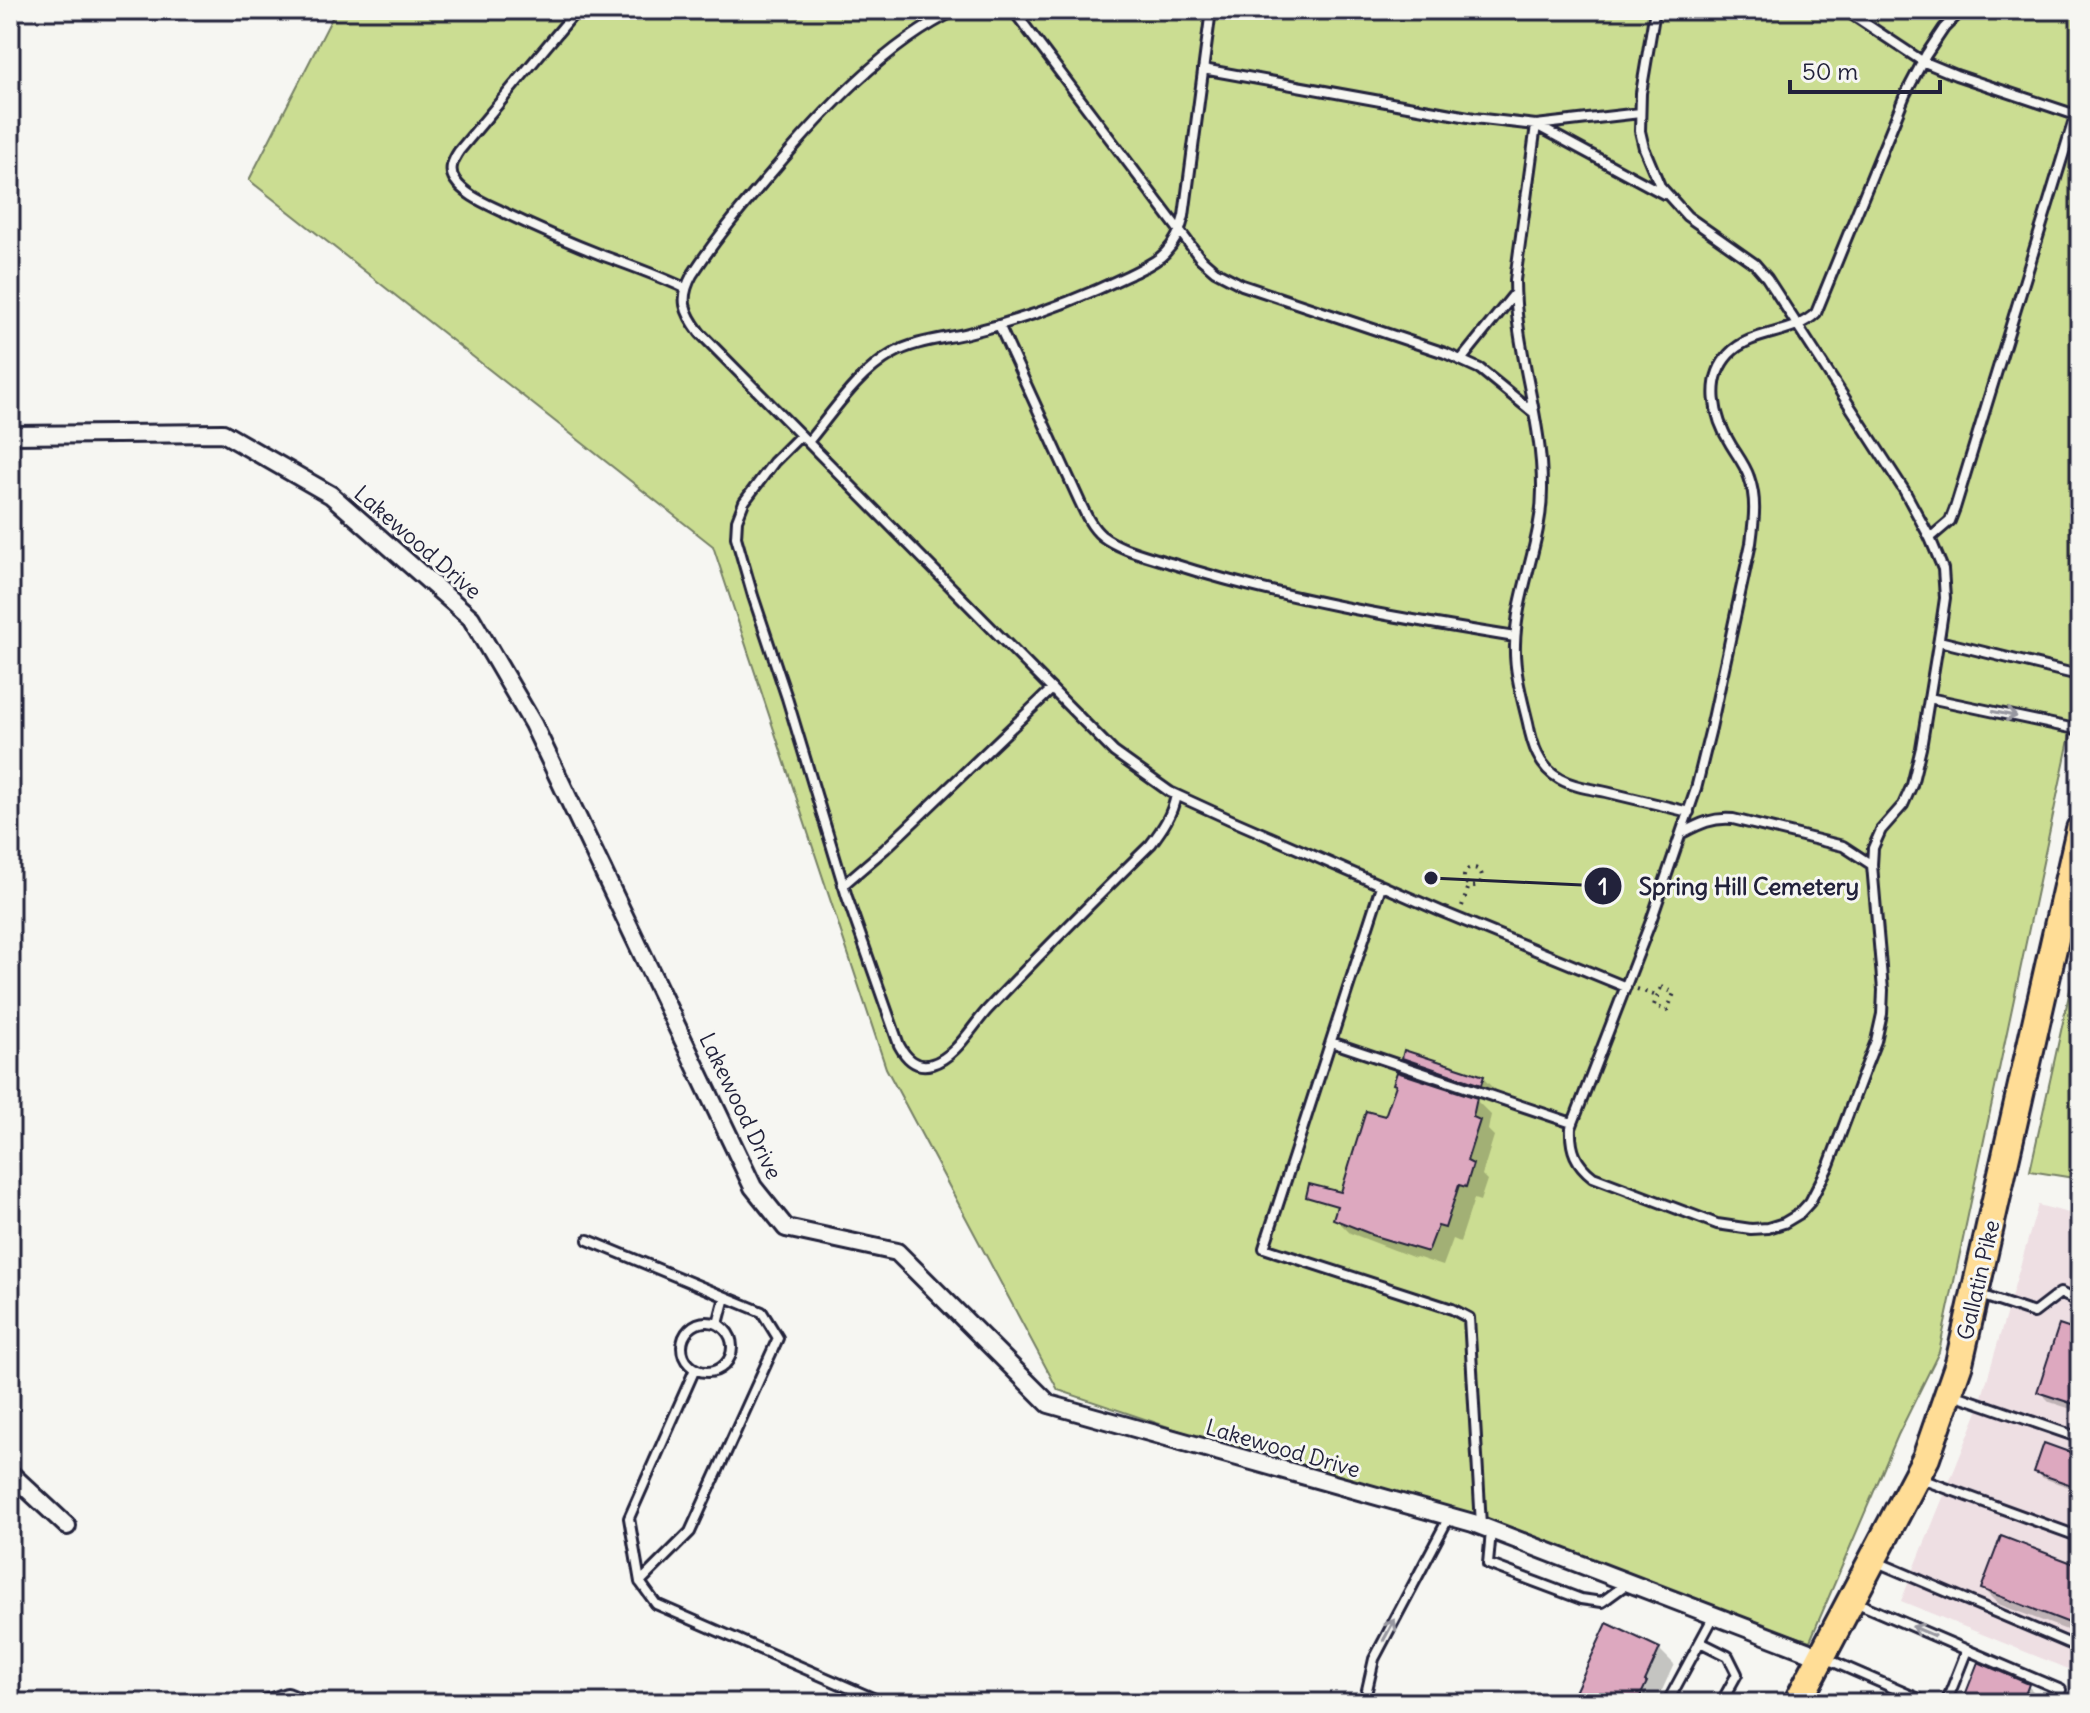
<svg xmlns="http://www.w3.org/2000/svg" width="2090" height="1713" font-family="Delius,sans-serif">
	<style>
		.built { fill: #eedfe3 }
		.green { fill: #cbdd92; stroke: #768066; stroke-width: 2 }
		.shadow { fill: #0003 }
		.building { fill: #dda8bf; stroke: #22223b; stroke-width: 2 }
		.lines { fill: none; stroke-linecap: round; stroke-linejoin: round }
		.service-casing { stroke: #22223b; stroke-width: 14 }
		.minor-casing { stroke: #22223b; stroke-width: 22 }
		.primary-casing { stroke: #22223b; stroke-width: 32 }
		.path { stroke: #22223b; stroke-width: 4; stroke-dasharray: 2 6; stroke-linecap: butt }
		.service { stroke: #f6f6f2; stroke-width: 8 }
		.minor { stroke: #f6f6f2; stroke-width: 16 }
		.primary { stroke: #ffdd96; stroke-width: 26 }
		.oneway { stroke: #9797a0 }
		.labels { text-anchor: middle; dominant-baseline: central; stroke-width: 6; stroke-linejoin: round; paint-order: stroke }
		.street-label { font-size: 22px; fill: #22223b; stroke: #f6f6f2 }
		.leader { fill: none; stroke: #22223b; stroke-width: 3 }
		.callout-dot { fill: #22223b; stroke: #f6f6f2; stroke-width: 3 }
		.mark-label { font-size: 24px; text-anchor: middle; font-weight: bold; fill: #fff }
		.callout-label { font-size: 24px; text-anchor: middle; font-weight: bold; fill: #22223b; stroke: #f6f6f2; stroke-width: 6; stroke-linejoin: round; paint-order: stroke }
	</style>
	<rect width="100%" height="100%" fill="#f6f6f2"/>
	<filter id="ink" filterUnits="userSpaceOnUse"><feTurbulence type="fractalNoise" baseFrequency=".0125" numOctaves="2"/><feDisplacementMap in="SourceGraphic" scale="16" xChannelSelector="R" yChannelSelector="G"/><feConvolveMatrix kernelMatrix="1 2 1 2 8 2 1 2 1" color-interpolation-filters="sRGB"/></filter>
	<g filter="url(#ink)">
		<path class="built" d="M2038 1205 2080 1216V1674L1901 1601 1977 1414Z"/>
		<path class="green" d="M336 10H2080V688L1939 1352 1898 1435 1810 1641 1058 1390 886 1068 713 546 249 180Z
			M2080 945V1179L2030 1171Z"/>
		<path class="shadow" d="M1916 10H1931L1926 17Z
			M1404 1058 1483 1078 1498 1093 1496 1099 1419 1073Z
			M1476 1100 1491 1115 1488 1130 1494 1136 1482 1175 1487 1180 1480 1201 1474 1199 1460 1242 1453 1239 1443 1266 1416 1257 1415 1258 1350 1233 1335 1218 1338 1208 1335 1204 1342 1194 1387 1118Z
			M2080 1334V1412L2050 1402 2039 1391Z
			M2080 1458V1491L2043 1478 2036 1471Z
			M2080 1569V1635L1998 1604 1983 1589Z
			M1608 1626 1659 1649 1674 1664 1659 1697 1660 1698 1658 1703H1572Z
			M2028 1686 2039 1697 2037 1703H1964Z
			M1393 1696 1408 1703H1389Z"/>
		<path class="building" d="M1404 1050 1484 1076 1481 1085 1402 1058Z
			M1397 1072 1477 1098 1473 1117 1480 1120 1467 1161 1473 1164 1466 1187 1459 1185 1445 1228 1438 1226 1428 1252 1371 1235V1234L1333 1219 1337 1206 1306 1197 1309 1184 1341 1192 1366 1111 1385 1116 1396 1085 1393 1084Z
			M2059 1325 2080 1332V1406L2037 1392Z
			M2044 1443 2080 1456V1488L2034 1472Z
			M2001 1536 2080 1566V1627L1981 1589Z
			M1607 1623 1660 1648 1645 1681 1647 1682 1637 1703H1570Z
			M1978 1662 2029 1684 2022 1703H1962Z"/>
		<g class="lines">
			<defs>
				<path id="service" d="M577 10 459 151C453 160 448 170 455 180 465 196 490 205 507 214 538 229 571 243 604 256 632 266 659 276 685 288
					M957 10C886 43 822 113 772 172 744 205 716 238 692 275 679 299 684 312 700 333L1114 752 1170 792 1229 819 1440 911 1626 987
					M1013 10 1200 258 1215 271 1242 285 1445 353 1480 369 1534 413
					M1655 10 1641 93 1640 131 1644 148 1660 186 1687 216 1755 264 1767 278 1904 490 1930 538 1943 569 1945 598 1940 632 1921 748 1912 785 1903 805 1881 830 1873 848 1872 865 1883 990 1882 1014 1876 1041 1865 1069 1829 1165 1810 1202 1799 1214 1784 1223 1768 1228 1751 1229 1717 1224 1593 1177C1576 1164 1570 1150 1571 1128L1651 921 1696 789 1711 728 1751 543C1754 520 1757 499 1749 477 1745 465 1737 455 1731 445 1714 418 1705 380 1729 354 1753 329 1792 336 1816 313L1905 95 1926 55 1944 28 1962 10
					M1845 10 1922 61 1956 75 2076 115
					M1203 69 1474 118 1536 125 1640 113
					M1664 194 1536 125 1515 280C1515 351 1543 419 1542 490 1542 543 1516 592 1515 645 1514 671 1522 698 1528 723 1532 744 1539 768 1560 779 1574 787 1591 789 1606 792 1634 799 1661 805 1689 812
					M999 325 1079 500C1085 513 1091 527 1102 536 1120 550 1149 556 1170 563 1282 599 1399 618 1515 637
					M1461 360 1515 293
					M801 435 774 462 744 502 737 520 736 537 753 596 787 698 847 897 899 1045C906 1058 916 1069 932 1064 956 1057 972 1026 988 1009 1041 953 1096 898 1151 844 1163 828 1172 815 1176 795
					M808 442C833 412 857 374 892 354 914 341 943 339 968 333 1024 320 1077 300 1129 275 1140 269 1156 263 1165 253 1175 243 1181 229 1184 216L1211 10
					M1930 538 1950 521 1955 508 2080 100
					M1939 641 2070 673H2080
					M1929 698 2080 730
					M1682 833C1699 824 1713 817 1733 819L1843 846 1872 865
					M843 885 885 849 1052 689
					M1381 886 1264 1248 1452 1309 1469 1318 1481 1525
					M1331 1042 1572 1123
					M588 1240 762 1312 778 1338 690 1532 640 1582 656 1604 884 1703
					M1980 1295 2034 1313 2060 1293 2080 1302
					M682 1347a25 25 0 1 1 50 0a25 25 0 1 1-50 0Z
					M718 1324 725 1297
					M1953 1394 2080 1438
					M1921 1479 2080 1537
					M1491 1531 1488 1564 1581 1599 1602 1602 1628 1583
					M1877 1562 2080 1648
					M640 1582 629 1518 695 1369
					M1855 1602 1967 1650 1946 1703
					M1700 1642 1728 1656 1737 1674 1721 1703
					M1967 1650 2061 1690 2056 1703
					M1827 1659 1928 1703
					M1364 1703 1374 1659 1449 1517
					M1667 1703 1714 1616"/>
				<path id="minor" d="M10 435 223 433 331 495 471 618 533 724 753 1187 786 1228 897 1252 1049 1404 1473 1523 1822 1657
					M10 1473 67 1526
					M269 1703 287 1697 302 1703"/>
				<path id="primary" d="M1797 1703 1926 1458 1959 1363 2080 829"/>
			</defs>
			<use href="#service" class="service-casing"/>
			<use href="#minor" class="minor-casing"/>
			<use href="#primary" class="primary-casing"/>
			<path class="path" d="M1464 877a9 9 0 1 1 18 0a9 9 0 1 1-18 0Z
				M1462 906 1469 886
				M1661 987 1674 993 1667 1011 1654 1005Z
				M1637 989 1657 996"/>
			<use href="#service" class="service"/>
			<use href="#minor" class="minor"/>
			<use href="#primary" class="primary"/>
		</g>
		<defs><path id="oneway-shaft" d="M-6 0H5M1.5-3L5.5 0L1.5 3" fill="none" stroke-width="1.6" stroke-linecap="round" stroke-linejoin="round" transform="scale(2)"/></defs>
		<g class="oneway">
			<use href="#oneway-shaft" transform="translate(2005 714) rotate(12)"/>
			<use href="#oneway-shaft" transform="translate(1389 1630) rotate(-62)"/>
			<use href="#oneway-shaft" transform="translate(1923 1631) rotate(-157)"/>
		</g>
	</g>
	<g class="labels">
		<g class="street-label">
			<text transform="translate(418 542) rotate(41)">Lakewood Drive</text>
			<text transform="translate(741 1106) rotate(64)">Lakewood Drive</text>
			<text transform="translate(1978 1280) rotate(-77)">Gallatin Pike</text>
			<text transform="translate(1283 1448) rotate(16)">Lakewood Drive</text>
		</g>
	</g>
	<path class="leader" d="M1431 878L1603 886"/>
	<g class="callout-dot">
		<circle cx="1431" cy="878" r="8"/>
		<circle cx="1603" cy="886" r="20"/>
	</g>
	<g class="mark-label">
		<text x="1603" y="895">1</text>
	</g>
	<g class="callout-label">
		<text x="1749" y="895">Spring Hill Cemetery</text>
	</g>
	<rect width="2090" height="1713" fill="none" stroke="#f6f6f2" stroke-width="40"/>
	<rect x="20" y="20" width="2050" height="1673" fill="none" stroke="#22223b" stroke-width="3" filter="url(#ink)"/>
	<path d="M1790 80v12h150v-12" fill="none" stroke="#22223b" stroke-width="4"/>
	<text x="1802" y="80" font-size="24" fill="#22223b" stroke="#f6f6f2" stroke-width="6" paint-order="stroke">50 m</text>
</svg>
